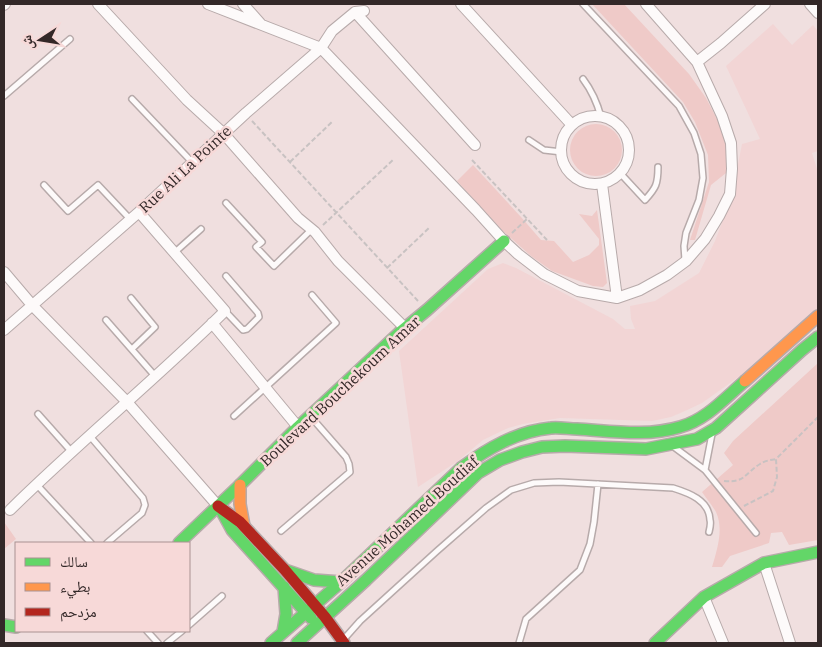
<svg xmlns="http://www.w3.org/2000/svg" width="822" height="647" font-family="'IBM Plex Serif','Noto Naskh Arabic',serif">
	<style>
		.built { fill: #f2d5d5 }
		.green { fill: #efcac8 }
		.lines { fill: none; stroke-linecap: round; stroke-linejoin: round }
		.lane-casing { stroke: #b7aaaa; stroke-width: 8 }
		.street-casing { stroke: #b7aaaa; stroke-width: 12 }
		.fast-casing { stroke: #b7aaaa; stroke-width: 14 }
		.slow-casing { stroke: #b7aaaa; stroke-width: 14 }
		.jam-casing { stroke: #b7aaaa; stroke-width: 14 }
		.path { stroke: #c8c2c2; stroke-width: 2; stroke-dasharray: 5 2.5; stroke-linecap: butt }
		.lane { stroke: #fdfafa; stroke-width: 5 }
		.street { stroke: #fdfafa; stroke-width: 10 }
		.fast { stroke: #63d668; stroke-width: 11 }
		.slow { stroke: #ff974d; stroke-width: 11 }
		.jam { stroke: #b3261e; stroke-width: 11 }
		.labels { text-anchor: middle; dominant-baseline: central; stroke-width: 5; stroke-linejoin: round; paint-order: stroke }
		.street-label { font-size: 15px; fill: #332828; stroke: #f7d9d8 }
	</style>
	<rect width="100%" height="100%" fill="#f0dfdf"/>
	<path class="built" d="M773 24 792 45 813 25 818 31V151L812 153 818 172V310L782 346 702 403 685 411 671 417 652 421 560 418 523 424 508 428 483 440 458 461 418 487 399 351 488 269 503 263 516 268 613 319 625 329H635L631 319 630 306 655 301 699 273 715 241 731 199 742 144 760 139 726 66Z"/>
	<path class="green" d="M592 4H624L689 74 706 98 718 121 726 146V173L711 185 695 240H690L709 182 708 155 695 122 683 102Z
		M570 150a26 26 0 1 1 52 0a26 26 0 1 1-52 0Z
		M473 165 521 217 541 240 554 241 573 262 589 255 599 245V239L579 214 592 216 597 210 607 283 603 287 593 286 552 271 531 256 503 231 457 181Z
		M818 363V540L789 545 782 532 771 533 769 543 730 556 722 567H712C717 550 724 529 716 512 712 505 706 498 702 492L733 465 724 453 733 441Z
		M4 522 16 539 4 549Z"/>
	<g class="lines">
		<defs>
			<path id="lane" d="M583 4 679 106 694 133 701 154 703 178 699 200 686 233 684 246 685 260
				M583 79C592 91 597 102 601 117
				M4 96 70 39
				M132 99 192 162
				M529 140 544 150 562 152
				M620 173 645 200C656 188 658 184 658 167
				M44 185 68 211 98 185 130 219
				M226 203 262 242 256 247 274 266 312 229
				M174 253 201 229
				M131 298 155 327 132 349
				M225 311 243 330 247 329 259 317 258 313 226 276
				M106 320 155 376
				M38 414 71 451
				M234 416 336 323 312 295
				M89 435 143 498 145 505 142 513 107 543
				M674 447 705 470 756 533
				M705 470 712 434
				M37 485 91 543
				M281 531 350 472 349 464 346 457 311 417
				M189 625 222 596
				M147 631 158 643
				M344 639 360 621 437 551 486 508 511 490 534 483 559 482 673 488C689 493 709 500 710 520 711 523 710 528 709 532
				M167 643 182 631
				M519 643 526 619 580 570 590 544 594 522 598 484"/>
			<path id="street" d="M98 4 187 100 224 134 298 218 315 232 338 261 405 328
				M208 4 321 48 476 210 504 241 518 254 544 274 578 291 617 298 640 290 667 275 686 261 705 239 719 216 730 194 732 169 731 143 722 116 697 62 646 4
				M243 4 260 23
				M461 4 572 125
				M810 4 818 13
				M4 5 5 4
				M355 12 475 145
				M697 62 721 43 765 4
				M561 150a34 34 0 1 1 68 0a34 34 0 1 1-68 0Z
				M602 184 617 298
				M4 272 32 305 127 402 218 506
				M212 323 298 427
				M4 330 139 212 246 113 321 48 332 31 355 12 364 11
				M10 510C79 442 155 380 225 311L139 212
				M764 563 790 643
				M704 597 723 643"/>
			<path id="fast" d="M220 508 232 530 311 618
				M179 543 240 485 298 427 399 333 427 310 504 241
				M288 571 314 580 341 582
				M4 625 16 627
				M283 632 286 614 284 587
				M271 643 341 582 461 468C487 449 517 431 551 428 559 427 569 429 577 429 611 431 647 437 680 427 706 420 725 398 745 381
				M297 643 366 580 478 473 500 460 522 452 542 447 565 446 646 449 697 439 716 428 802 350 818 337
				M655 643 704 597 764 563 818 552"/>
			<path id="slow" d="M745 381 818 316
				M240 485V504L244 526"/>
			<path id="jam" d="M218 506 240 522 284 569 325 617 344 643"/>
		</defs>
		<use href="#lane" class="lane-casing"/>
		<use href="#street" class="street-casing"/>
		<use href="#fast" class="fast-casing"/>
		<use href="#slow" class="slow-casing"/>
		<use href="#jam" class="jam-casing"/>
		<path class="path" d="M252 121 418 301
			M472 160 547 240
			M290 162 333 121
			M323 225 393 160
			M512 233 527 219
			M387 268 429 228
			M724 481C745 483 744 474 760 464 764 461 770 460 776 459
			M744 506 773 491 777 477 776 459 818 417"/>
		<use href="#lane" class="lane"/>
		<use href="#street" class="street"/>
		<use href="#fast" class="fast"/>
		<use href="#slow" class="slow"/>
		<use href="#jam" class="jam"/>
	</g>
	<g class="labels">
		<g class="street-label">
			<text transform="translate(185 169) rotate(-43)">Rue Ali La Pointe</text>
			<text transform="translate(340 391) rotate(-43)">Boulevard Bouchekoum Amar</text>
			<text transform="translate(407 521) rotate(-42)">Avenue Mohamed Boudiaf</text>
		</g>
	</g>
	<rect width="822" height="647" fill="none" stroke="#332828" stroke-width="10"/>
	<rect x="15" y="542" width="175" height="90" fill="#f7d9d8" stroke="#a99292"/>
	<rect x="25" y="558" width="25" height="8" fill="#63d668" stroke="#a99292"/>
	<text x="60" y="567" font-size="15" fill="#332828">سالك</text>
	<rect x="25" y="583" width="25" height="8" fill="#ff974d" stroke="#a99292"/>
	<text x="60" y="592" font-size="15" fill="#332828">بطيء</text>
	<rect x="25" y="608" width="25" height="8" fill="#b3261e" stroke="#a99292"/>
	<text x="60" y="617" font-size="15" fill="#332828">مزدحم</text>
	<g transform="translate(40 40) rotate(258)" stroke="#f7d9d8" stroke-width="4" paint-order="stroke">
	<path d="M0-4L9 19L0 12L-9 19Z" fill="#332828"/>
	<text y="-8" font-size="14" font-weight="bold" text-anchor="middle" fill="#332828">ش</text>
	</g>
</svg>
